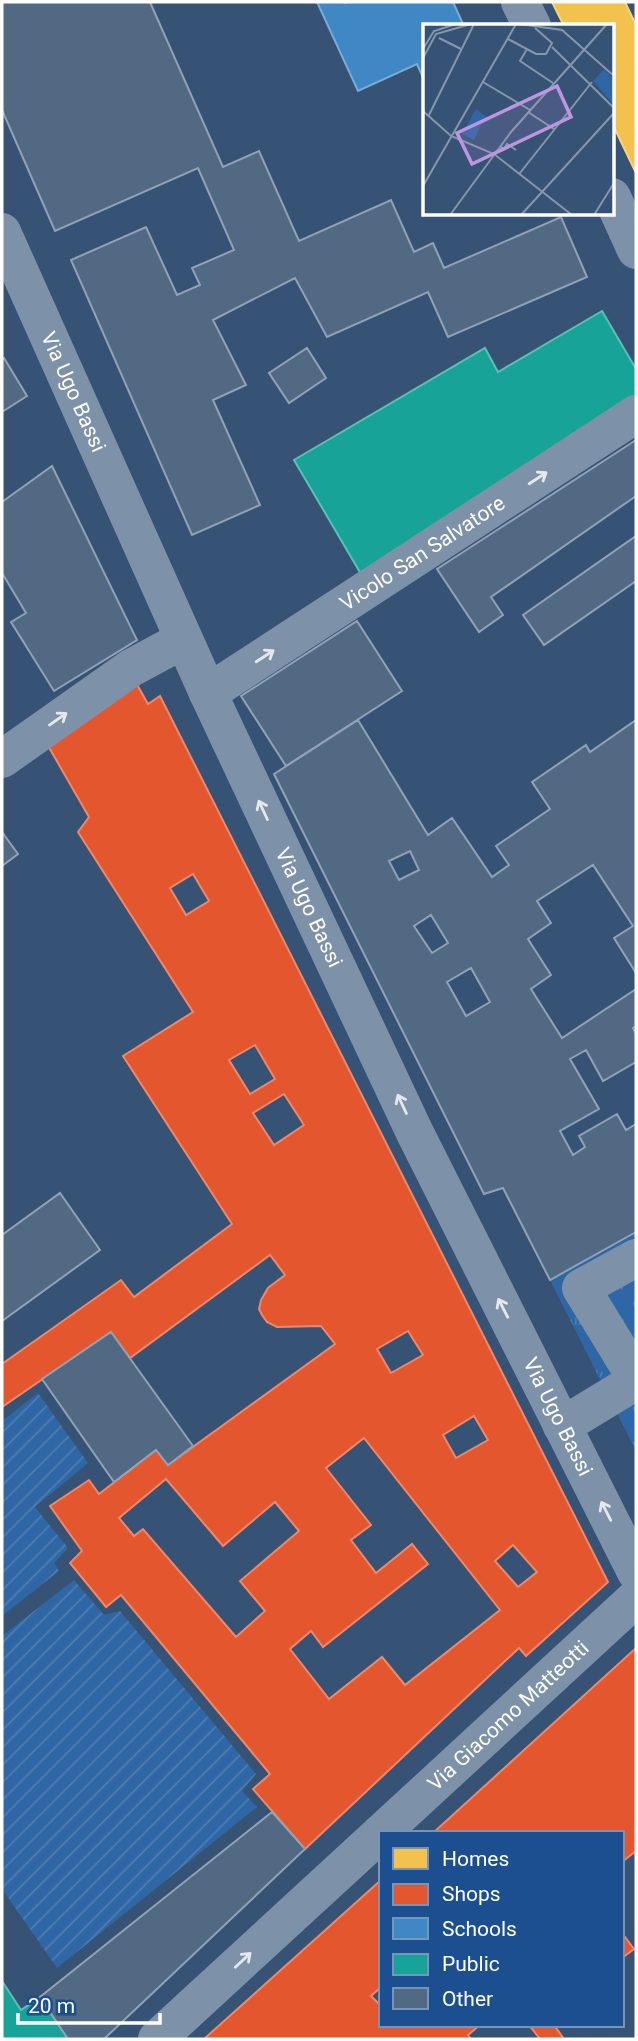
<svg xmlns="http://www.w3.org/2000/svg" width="638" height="2041" font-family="Roboto,sans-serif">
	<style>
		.park { fill: url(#park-tufts) }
		.garden { fill: url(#garden-furrows) }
		.homes { fill: #f2c14e; stroke: #f6d483; stroke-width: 2 }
		.shops { fill: #e4572e; stroke: #ec896d; stroke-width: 2; fill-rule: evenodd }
		.schools { fill: #3f88c5; stroke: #79acd6; stroke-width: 2 }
		.public { fill: #17a398; stroke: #5dbfb7; stroke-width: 2 }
		.building { fill: #526984; stroke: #92a2b6; stroke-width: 2; fill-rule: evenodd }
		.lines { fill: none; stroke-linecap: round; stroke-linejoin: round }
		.minor { stroke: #7d92a8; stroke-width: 38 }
		.oneway { stroke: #e5e9ee }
		.labels { text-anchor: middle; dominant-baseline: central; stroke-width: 7; stroke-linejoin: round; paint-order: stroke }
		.street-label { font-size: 21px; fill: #fff; stroke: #1b4f8f }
		.inset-road { fill: none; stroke: #8697ac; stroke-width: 2 }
		.view { fill: #bd96df; fill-opacity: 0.15; stroke: #bd96df; stroke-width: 3.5 }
		.inset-edge { fill: none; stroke: #fff; stroke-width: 3.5 }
	</style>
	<defs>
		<pattern id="park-tufts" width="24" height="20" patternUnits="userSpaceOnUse" patternTransform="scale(1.75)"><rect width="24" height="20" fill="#2f66a5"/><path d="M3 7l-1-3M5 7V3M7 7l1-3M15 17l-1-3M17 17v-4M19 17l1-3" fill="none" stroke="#4e7db2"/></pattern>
		<pattern id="garden-furrows" width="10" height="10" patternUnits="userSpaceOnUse" patternTransform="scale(1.75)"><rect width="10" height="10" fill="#2f66a5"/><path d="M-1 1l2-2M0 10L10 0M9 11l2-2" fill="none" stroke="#4e7db2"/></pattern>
	</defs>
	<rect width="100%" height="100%" fill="#365274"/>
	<path class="park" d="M636 1232V1451L550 1280Z"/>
	<path class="garden" d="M38 1393 88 1463 35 1507 68 1548 54 1563 59 1571 2 1616V1421Z
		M74 1580 104 1615 120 1611 256 1774 242 1791 257 1807 57 1968 2 1889V1636Z"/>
	<path class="homes" d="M552 2H625L636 25V173L612 123V26H564Z"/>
	<path class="shops" d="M135 681 148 704 160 696 608 1582 526 1656 519 1648 305 1849 253 1789 270 1774 121 1595 106 1607 70 1563 82 1551 50 1506 89 1480 99 1494 156 1450 168 1465 335 1344 321 1326 277 1327 267 1322 262 1315 259 1309 261 1300 268 1288 285 1275 270 1255 130 1358 111 1332 2 1407V1364L121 1280 134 1297 232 1224 123 1056 193 1012 78 832 89 817 47 744ZM193 874 209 901 186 915 170 888ZM255 1045 275 1079 250 1094 229 1060ZM284 1094 304 1125 274 1145 253 1113ZM408 1331 423 1355 391 1373 377 1349ZM474 1416 488 1440 456 1458 443 1435ZM364 1438 500 1610 405 1685 382 1657 329 1699 290 1649 311 1631 323 1647 428 1564 412 1544 376 1573 351 1540 371 1525 326 1468ZM166 1479 223 1546 275 1502 299 1531 240 1581 265 1611 236 1637 143 1529 134 1536 119 1518ZM513 1545 537 1572 518 1587 495 1561Z
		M636 1648V1851L622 1862V1833H433Z
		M381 1880V1987L371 1996 381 2006V2025H480L468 2035 471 2039H204Z
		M622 1933 634 1949 622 1958Z
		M529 2025H554L564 2039H540Z"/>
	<path class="schools" d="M317 2H345V3L349 2H453L464 26H424V80L417 64 358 91Z"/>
	<path class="public" d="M602 311 636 369V403L361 574 294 460 485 348 498 372Z
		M2 1981 21 2010 40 1997 68 2039H2Z"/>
	<path class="building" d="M2 2H150L223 167 259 151 299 241 391 200 414 252 433 243 444 268 561 217 587 277 448 337 428 292 327 337 295 278 213 320 246 385 213 400 260 505 192 535 71 260 146 227 177 295 200 285 192 268 234 250 198 168 55 231 2 110Z
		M307 348 326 378 289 403 269 373Z
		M4 358 27 396 2 412V360Z
		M636 440V496L491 597 503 615 479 632 437 569Z
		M52 466 137 640 54 691 11 622 26 613 2 573V502Z
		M636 536V581L544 645 523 615Z
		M357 621 402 691 286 766 241 696Z
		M358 720 428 835 452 818 492 877 509 865 496 846 550 809 532 782 586 745 590 752 636 720V973L614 938 633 926 593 865 537 901 551 923 528 939 551 975 531 989 562 1038 636 989V1026L633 1028 636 1034V1062L603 1081 586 1050 570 1059 599 1109 560 1131 573 1155 585 1147 579 1136 617 1114 626 1130 636 1124V1232L550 1280 503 1188 484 1194 274 774ZM410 851 419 870 399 880 389 861ZM431 915 448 943 432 953 414 926ZM471 968 490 1002 466 1016 447 982Z
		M2 832 18 854 2 866Z
		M60 1193 100 1250 2 1321V1235Z
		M111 1332 193 1446 168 1465 156 1450 114 1482 42 1379Z
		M272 1812 305 1849 104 2039H68L40 1997Z"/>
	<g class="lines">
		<g class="minor">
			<path d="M520 2 532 26"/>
			<path d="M612 197 636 250"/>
			<path id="s1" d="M2 232 208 693 415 1133 636 1572"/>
			<path id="s2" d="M208 693 636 414"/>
			<path d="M2 759 131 668 183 640"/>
			<path d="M636 1258 581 1288 636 1378"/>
			<path d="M562 1426 636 1381"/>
			<path id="s3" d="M381 1833 636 1598"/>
			<path d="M157 2039 381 1833"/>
		</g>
	</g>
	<defs><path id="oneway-shaft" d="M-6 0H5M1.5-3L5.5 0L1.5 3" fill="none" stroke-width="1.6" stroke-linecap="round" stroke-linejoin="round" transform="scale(1.75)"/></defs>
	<g class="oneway">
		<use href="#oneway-shaft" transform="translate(538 478) rotate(-33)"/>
		<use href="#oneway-shaft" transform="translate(265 656) rotate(-33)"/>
		<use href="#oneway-shaft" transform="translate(58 719) rotate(-35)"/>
		<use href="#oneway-shaft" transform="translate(263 810) rotate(-115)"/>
		<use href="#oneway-shaft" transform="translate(402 1104) rotate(-115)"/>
		<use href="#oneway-shaft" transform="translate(503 1308) rotate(-117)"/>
		<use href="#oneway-shaft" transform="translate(606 1511) rotate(-117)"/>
		<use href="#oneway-shaft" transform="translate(243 1960) rotate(-43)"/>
	</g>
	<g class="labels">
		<g class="street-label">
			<text stroke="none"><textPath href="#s1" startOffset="175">Via Ugo Bassi</textPath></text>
			<text stroke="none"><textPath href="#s2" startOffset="256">Vicolo San Salvatore</textPath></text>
			<text stroke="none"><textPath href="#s1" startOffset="742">Via Ugo Bassi</textPath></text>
			<text stroke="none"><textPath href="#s1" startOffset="1309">Via Ugo Bassi</textPath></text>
			<text stroke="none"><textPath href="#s3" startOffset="173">Via Giacomo Matteotti</textPath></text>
		</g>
	</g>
	<g transform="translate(423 24)">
		<rect width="191" height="191" fill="#365274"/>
		<path d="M181 45 191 56V81L170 57Z" fill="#2f66a5"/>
		<path d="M53 85 67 96 58 101 51 116 39 110Z" fill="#2f66a5"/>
		<path class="inset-road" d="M96 0 139 6 191 52M16 14 38 25M85 15 113 30H123L129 19 112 4M129 23 191 84M0 25 11 7 33 0M104 25 97 37 130 59M0 34 13 10 48 0M60 58 107 86M0 87 28 112 71 130 149 191M105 88 131 105M6 91 51 0M77 122 81 125 84 120 93 126M97 149 169 58M0 162 93 0M27 191 88 108 184 0M98 191 191 89M171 191 191 159"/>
		<path class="view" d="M134 62 148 93 49 140 34 109Z"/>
		<rect width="191" height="191" class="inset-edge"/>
	</g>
	<rect width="638" height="2041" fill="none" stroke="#ffffff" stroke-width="7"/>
	<rect x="379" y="1831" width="245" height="196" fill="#1b4f8f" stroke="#7695bc" stroke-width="2"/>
	<rect x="393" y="1848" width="35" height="21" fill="#f2c14e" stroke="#7695bc" stroke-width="2"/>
	<text x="442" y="1866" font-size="21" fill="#ffffff">Homes</text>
	<rect x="393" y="1884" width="35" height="21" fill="#e4572e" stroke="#7695bc" stroke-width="2"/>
	<text x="442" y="1901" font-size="21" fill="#ffffff">Shops</text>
	<rect x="393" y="1918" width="35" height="21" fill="#3f88c5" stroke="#7695bc" stroke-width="2"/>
	<text x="442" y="1936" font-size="21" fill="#ffffff">Schools</text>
	<rect x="393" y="1954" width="35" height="21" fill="#17a398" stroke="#7695bc" stroke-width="2"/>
	<text x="442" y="1971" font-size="21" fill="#ffffff">Public</text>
	<rect x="393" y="1988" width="35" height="21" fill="#526984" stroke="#7695bc" stroke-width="2"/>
	<text x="442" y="2006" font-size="21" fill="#ffffff">Other</text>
	<path d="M18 2013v10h142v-10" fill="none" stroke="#ffffff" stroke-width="3.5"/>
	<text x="28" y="2013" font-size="21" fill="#ffffff" stroke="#1b4f8f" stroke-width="5" paint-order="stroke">20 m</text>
</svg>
